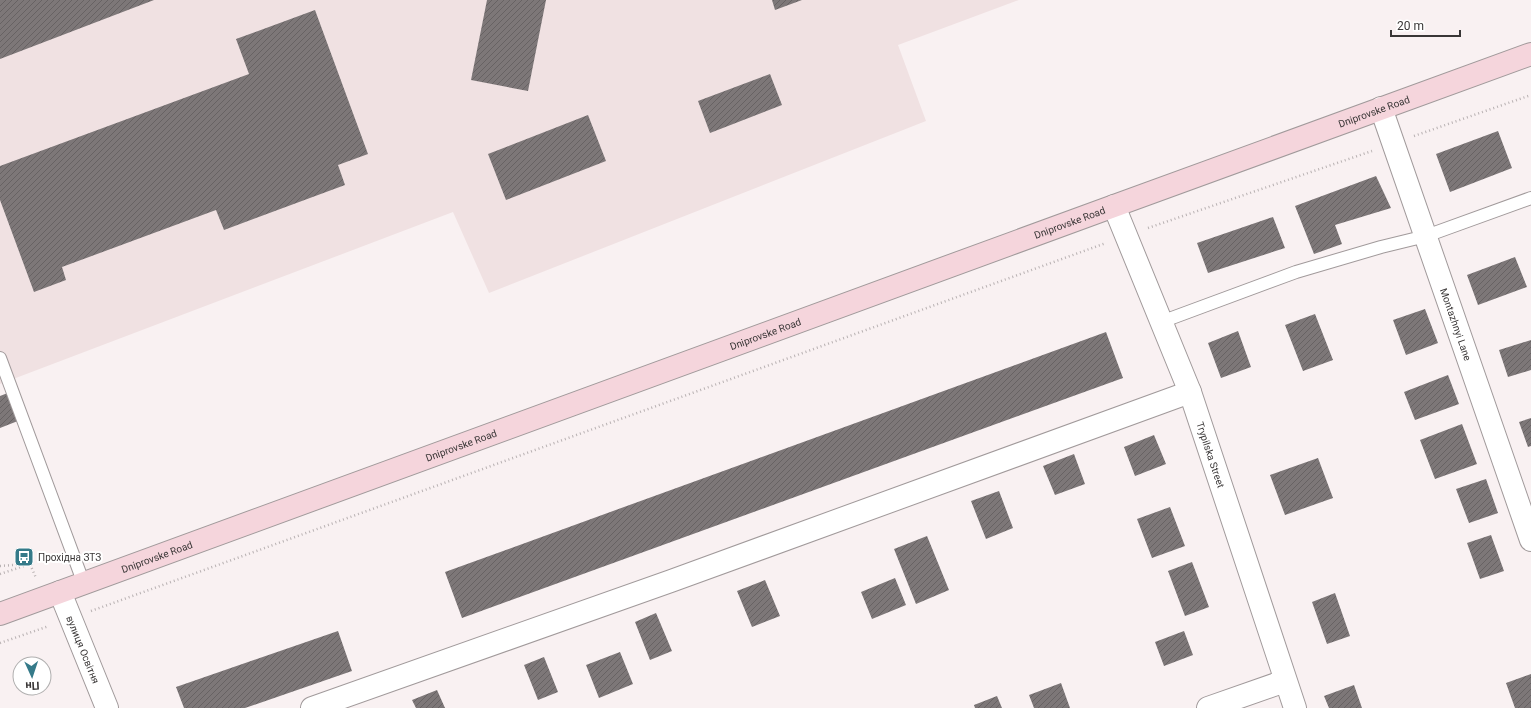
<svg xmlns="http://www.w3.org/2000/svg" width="1531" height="708" font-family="Roboto,sans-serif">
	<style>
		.built { fill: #f0e1e2 }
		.building { fill: url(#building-hatch) }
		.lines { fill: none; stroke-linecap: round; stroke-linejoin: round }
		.lane-casing { stroke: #a19a9b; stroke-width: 14 }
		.street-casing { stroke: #a19a9b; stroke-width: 24 }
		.secondary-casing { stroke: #a19a9b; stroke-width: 24 }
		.path { stroke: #b8b1b2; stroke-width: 2.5; stroke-dasharray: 1 3; stroke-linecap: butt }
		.lane { stroke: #fff; stroke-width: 12 }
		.street { stroke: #fff; stroke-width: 22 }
		.secondary { stroke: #f5d5dc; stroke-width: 22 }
		.labels { text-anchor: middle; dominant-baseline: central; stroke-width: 4; stroke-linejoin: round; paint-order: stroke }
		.street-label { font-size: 10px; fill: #393636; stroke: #fff }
		.poi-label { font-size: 10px; fill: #393636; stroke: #fff; text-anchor: start }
	</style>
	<defs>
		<pattern id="building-hatch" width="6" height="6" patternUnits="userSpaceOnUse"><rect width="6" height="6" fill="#7d7778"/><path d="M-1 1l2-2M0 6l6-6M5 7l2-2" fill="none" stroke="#676263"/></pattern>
	</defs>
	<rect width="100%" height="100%" fill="#f9f1f2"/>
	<path class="built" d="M0 0H1019L898 45 926 121 489 293 453 212 0 384Z"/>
	<path class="building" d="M0 0H154L0 59Z
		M487 0H546L528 91 471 80Z
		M772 0H802L775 10Z
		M315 10 368 154 338 165 345 185 224 230 216 210 62 267 66 280 34 292 0 200V166L249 74 236 39Z
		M770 74 782 105 710 133 698 101Z
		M588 115 606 161 506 200 488 154Z
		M1498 131 1512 168 1450 192 1436 154Z
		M1376 176 1391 208 1335 225 1342 244 1314 254 1295 206Z
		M1273 217 1285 248 1208 273 1197 243Z
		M1515 257 1527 287 1478 305 1467 275Z
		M1425 309 1438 343 1406 355 1393 320Z
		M1315 314 1333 360 1303 371 1285 325Z
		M1238 331 1251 367 1221 378 1208 343Z
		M1106 332 1123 378 462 618 445 572Z
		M1531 340V370L1508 377 1499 350Z
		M1448 375 1459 404 1415 420 1404 392Z
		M18 389 28 417 0 428V396Z
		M1531 418V446L1528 447 1519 422Z
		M1462 424 1477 464 1435 479 1420 440Z
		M1154 435 1166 464 1135 476 1124 447Z
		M1074 454 1085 484 1055 495 1043 466Z
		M1318 458 1333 498 1285 515 1270 475Z
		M1486 479 1498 513 1469 523 1456 489Z
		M999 491 1013 528 986 539 971 501Z
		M1170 507 1185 546 1152 558 1137 519Z
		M1491 535 1504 571 1480 579 1467 543Z
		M927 536 949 590 916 604 894 549Z
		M1192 562 1209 607 1185 616 1168 571Z
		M895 578 906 605 872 619 861 592Z
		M765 580 780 616 752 627 737 591Z
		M1335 593 1350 636 1327 644 1312 602Z
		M656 613 672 651 650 660 635 622Z
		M338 631 352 671 245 708H184L176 687Z
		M1184 631 1193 655 1164 666 1155 642Z
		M620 652 633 684 599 698 586 665Z
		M544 657 558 692 538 700 524 665Z
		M1531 674V708H1515L1506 683Z
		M1061 683 1070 708H1034L1029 695Z
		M1354 685 1362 708H1329L1324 696Z
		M437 690 445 708H416L412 700Z
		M997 696 1002 708H975L974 705Z"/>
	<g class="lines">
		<defs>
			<path id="lane" d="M1161 322 1296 272 1381 247 1426 236 1531 198
				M0 358 84 584"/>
			<g id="street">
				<path id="s1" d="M1381 108 1531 540"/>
				<path id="s2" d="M1114 206 1190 392 1295 708"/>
				<path id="s3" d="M60 592 107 708"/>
				<path d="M312 708 671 581 1190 392"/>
				<path d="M1208 708 1285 681"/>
			</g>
			<g id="secondary">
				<path id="s4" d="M0 614 1114 206 1531 54"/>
			</g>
		</defs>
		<use href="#lane" class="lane-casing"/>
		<use href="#street" class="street-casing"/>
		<use href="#secondary" class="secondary-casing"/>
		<path class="path" d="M1414 136 1531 95
			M1148 228 1372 151
			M0 566 26 564
			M0 574 30 564 36 578
			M91 611 1106 243
			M0 643 49 626"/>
		<use href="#lane" class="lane"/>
		<use href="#street" class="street"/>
		<use href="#secondary" class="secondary"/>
	</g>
	<defs>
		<symbol id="bus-square" viewBox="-11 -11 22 22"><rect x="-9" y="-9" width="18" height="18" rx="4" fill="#357a89" stroke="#fff"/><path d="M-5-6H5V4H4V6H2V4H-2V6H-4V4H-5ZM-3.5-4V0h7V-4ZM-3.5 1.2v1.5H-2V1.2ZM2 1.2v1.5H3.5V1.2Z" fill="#fff"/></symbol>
	</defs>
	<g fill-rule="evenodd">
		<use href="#bus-square" x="13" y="546" width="22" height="22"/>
	</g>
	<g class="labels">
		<g class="street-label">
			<text stroke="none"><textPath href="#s4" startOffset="1463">Dniprovske Road</textPath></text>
			<text stroke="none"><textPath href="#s4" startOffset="1139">Dniprovske Road</textPath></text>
			<text stroke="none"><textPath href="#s1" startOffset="229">Montazhnyi Lane</textPath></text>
			<text stroke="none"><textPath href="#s4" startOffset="815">Dniprovske Road</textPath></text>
			<text stroke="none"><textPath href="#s4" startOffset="491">Dniprovske Road</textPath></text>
			<text stroke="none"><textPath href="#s2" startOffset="267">Trypilska Street</textPath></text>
			<text stroke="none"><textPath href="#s4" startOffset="167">Dniprovske Road</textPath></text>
			<text stroke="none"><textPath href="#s3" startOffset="62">вулиця Освітня</textPath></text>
		</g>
		<g class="poi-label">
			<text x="38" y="557">Прохідна ЗТЗ</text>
		</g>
	</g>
	<g transform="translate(32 676) rotate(177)"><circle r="19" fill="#ffffff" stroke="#b0afaf"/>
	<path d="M0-3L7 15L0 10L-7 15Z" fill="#357a89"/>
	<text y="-6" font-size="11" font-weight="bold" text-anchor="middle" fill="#393636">Пн</text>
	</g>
	<path d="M1391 30v6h69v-6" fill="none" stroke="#393636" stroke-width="2"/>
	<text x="1397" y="30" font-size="12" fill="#393636" stroke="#ffffff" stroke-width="3" paint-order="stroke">20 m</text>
</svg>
